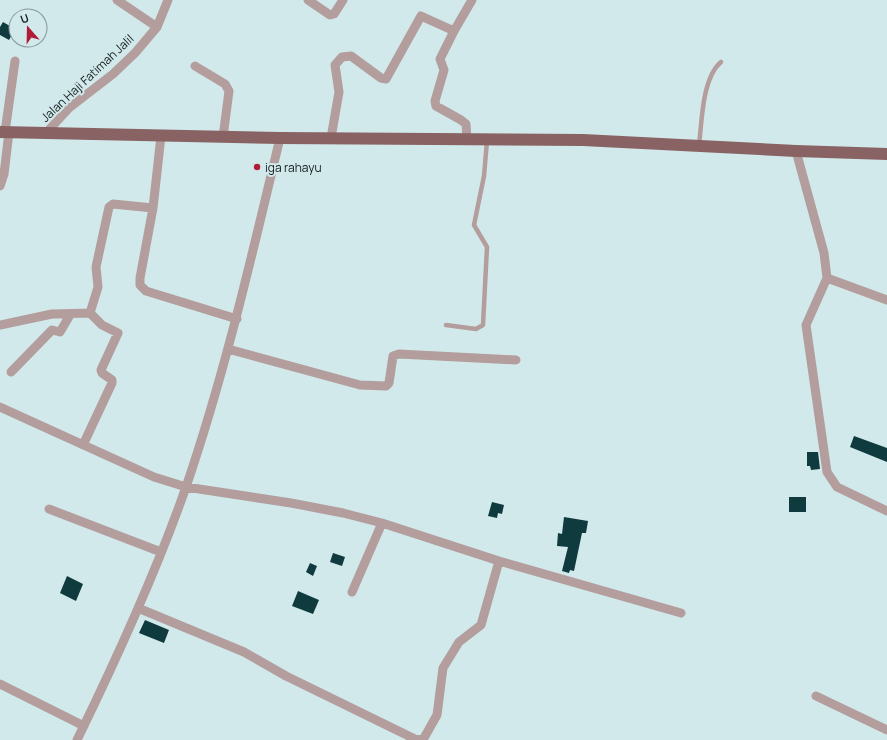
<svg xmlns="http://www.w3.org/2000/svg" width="887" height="740" font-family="Manrope,sans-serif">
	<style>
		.building { fill: #0f3b3f }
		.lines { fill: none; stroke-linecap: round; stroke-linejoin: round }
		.service { stroke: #b49d9d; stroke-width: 4.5 }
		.minor { stroke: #b49d9d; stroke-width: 9 }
		.primary { stroke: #896263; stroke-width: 12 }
		.poi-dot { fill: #b01c37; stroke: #d2e9eb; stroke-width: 1.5 }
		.labels { text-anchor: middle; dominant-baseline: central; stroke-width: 4; stroke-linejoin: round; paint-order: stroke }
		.street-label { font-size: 12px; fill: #151d1e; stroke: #d2e9eb }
		.poi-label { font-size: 12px; fill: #151d1e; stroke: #d2e9eb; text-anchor: start }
	</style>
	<rect width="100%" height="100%" fill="#d2e9eb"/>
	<path class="building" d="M3 22 15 29 9 40 0 35V27Z
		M854 436 887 448V462L850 447Z
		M807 452H818L820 469 811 470 810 466H807Z
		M789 497H806V512H789Z
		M492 502 504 505 502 514 498 513 497 518 488 516Z
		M564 517 588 521 586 533H582L574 571 570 570 569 573 562 571 568 547 557 546 558 533 562 534Z
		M333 553 345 557 342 566 330 562Z
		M310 563 317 566 313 576 306 572Z
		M67 576 83 584 76 601 60 593Z
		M298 591 319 600 313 614 292 606Z
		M145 620 169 630 164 643 139 633Z"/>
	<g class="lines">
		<path class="service" d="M699 145C702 121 702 78 721 62
			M446 325 476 329 483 325 487 247 474 225 484 176 487 141"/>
		<path class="minor" d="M117 0 157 27
			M308 0 330 15 334 14 343 0
			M195 66 225 84 229 91 223 137
			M5 132 15 61
			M46 133 69 108 113 74 135 53 157 27 168 0
			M161 136 153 208 140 278V285L146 291 237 319
			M331 138 339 92 335 65 342 57 351 56 381 78 386 79 421 16 454 31
			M467 139 466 124 461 120 436 106 435 101 444 70 440 59 454 31 472 0
			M796 151 824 253 827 278 806 325 827 472 837 487 887 511
			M0 186 4 174 9 132
			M827 278 887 300
			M0 325 52 314 90 313
			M228 349 360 385 386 386 389 383 393 356 399 354 516 360
			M11 372 52 330 60 332 70 315
			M0 407 154 477 186 487 291 503 343 513 382 523 499 561 681 613
			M83 445 112 383V380L102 373 101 370 118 333 102 325 90 313 98 287 96 267 109 207 113 204 153 208
			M49 509 161 552
			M352 592 382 523
			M138 608 244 652 286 676 417 740 424 738 437 715 443 668 459 642 481 625 499 561
			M0 684 84 726
			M816 696 887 730
			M77 740C117 658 156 573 186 487 225 373 252 255 280 138"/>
		<path class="primary" d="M0 132 280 138 583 140 796 151 887 154"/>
	</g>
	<circle class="poi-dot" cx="257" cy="167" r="4"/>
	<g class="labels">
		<g class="street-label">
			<text transform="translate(87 78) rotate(-43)">Jalan Haji Fatimah Jalil</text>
		</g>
		<g class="poi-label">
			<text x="265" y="167">iga rahayu</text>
		</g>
	</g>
	<g transform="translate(28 28) rotate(340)"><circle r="19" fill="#d2e9eb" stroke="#869799"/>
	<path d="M0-3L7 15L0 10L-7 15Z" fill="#b01c37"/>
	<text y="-6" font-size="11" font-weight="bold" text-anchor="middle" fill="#151d1e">U</text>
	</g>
</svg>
